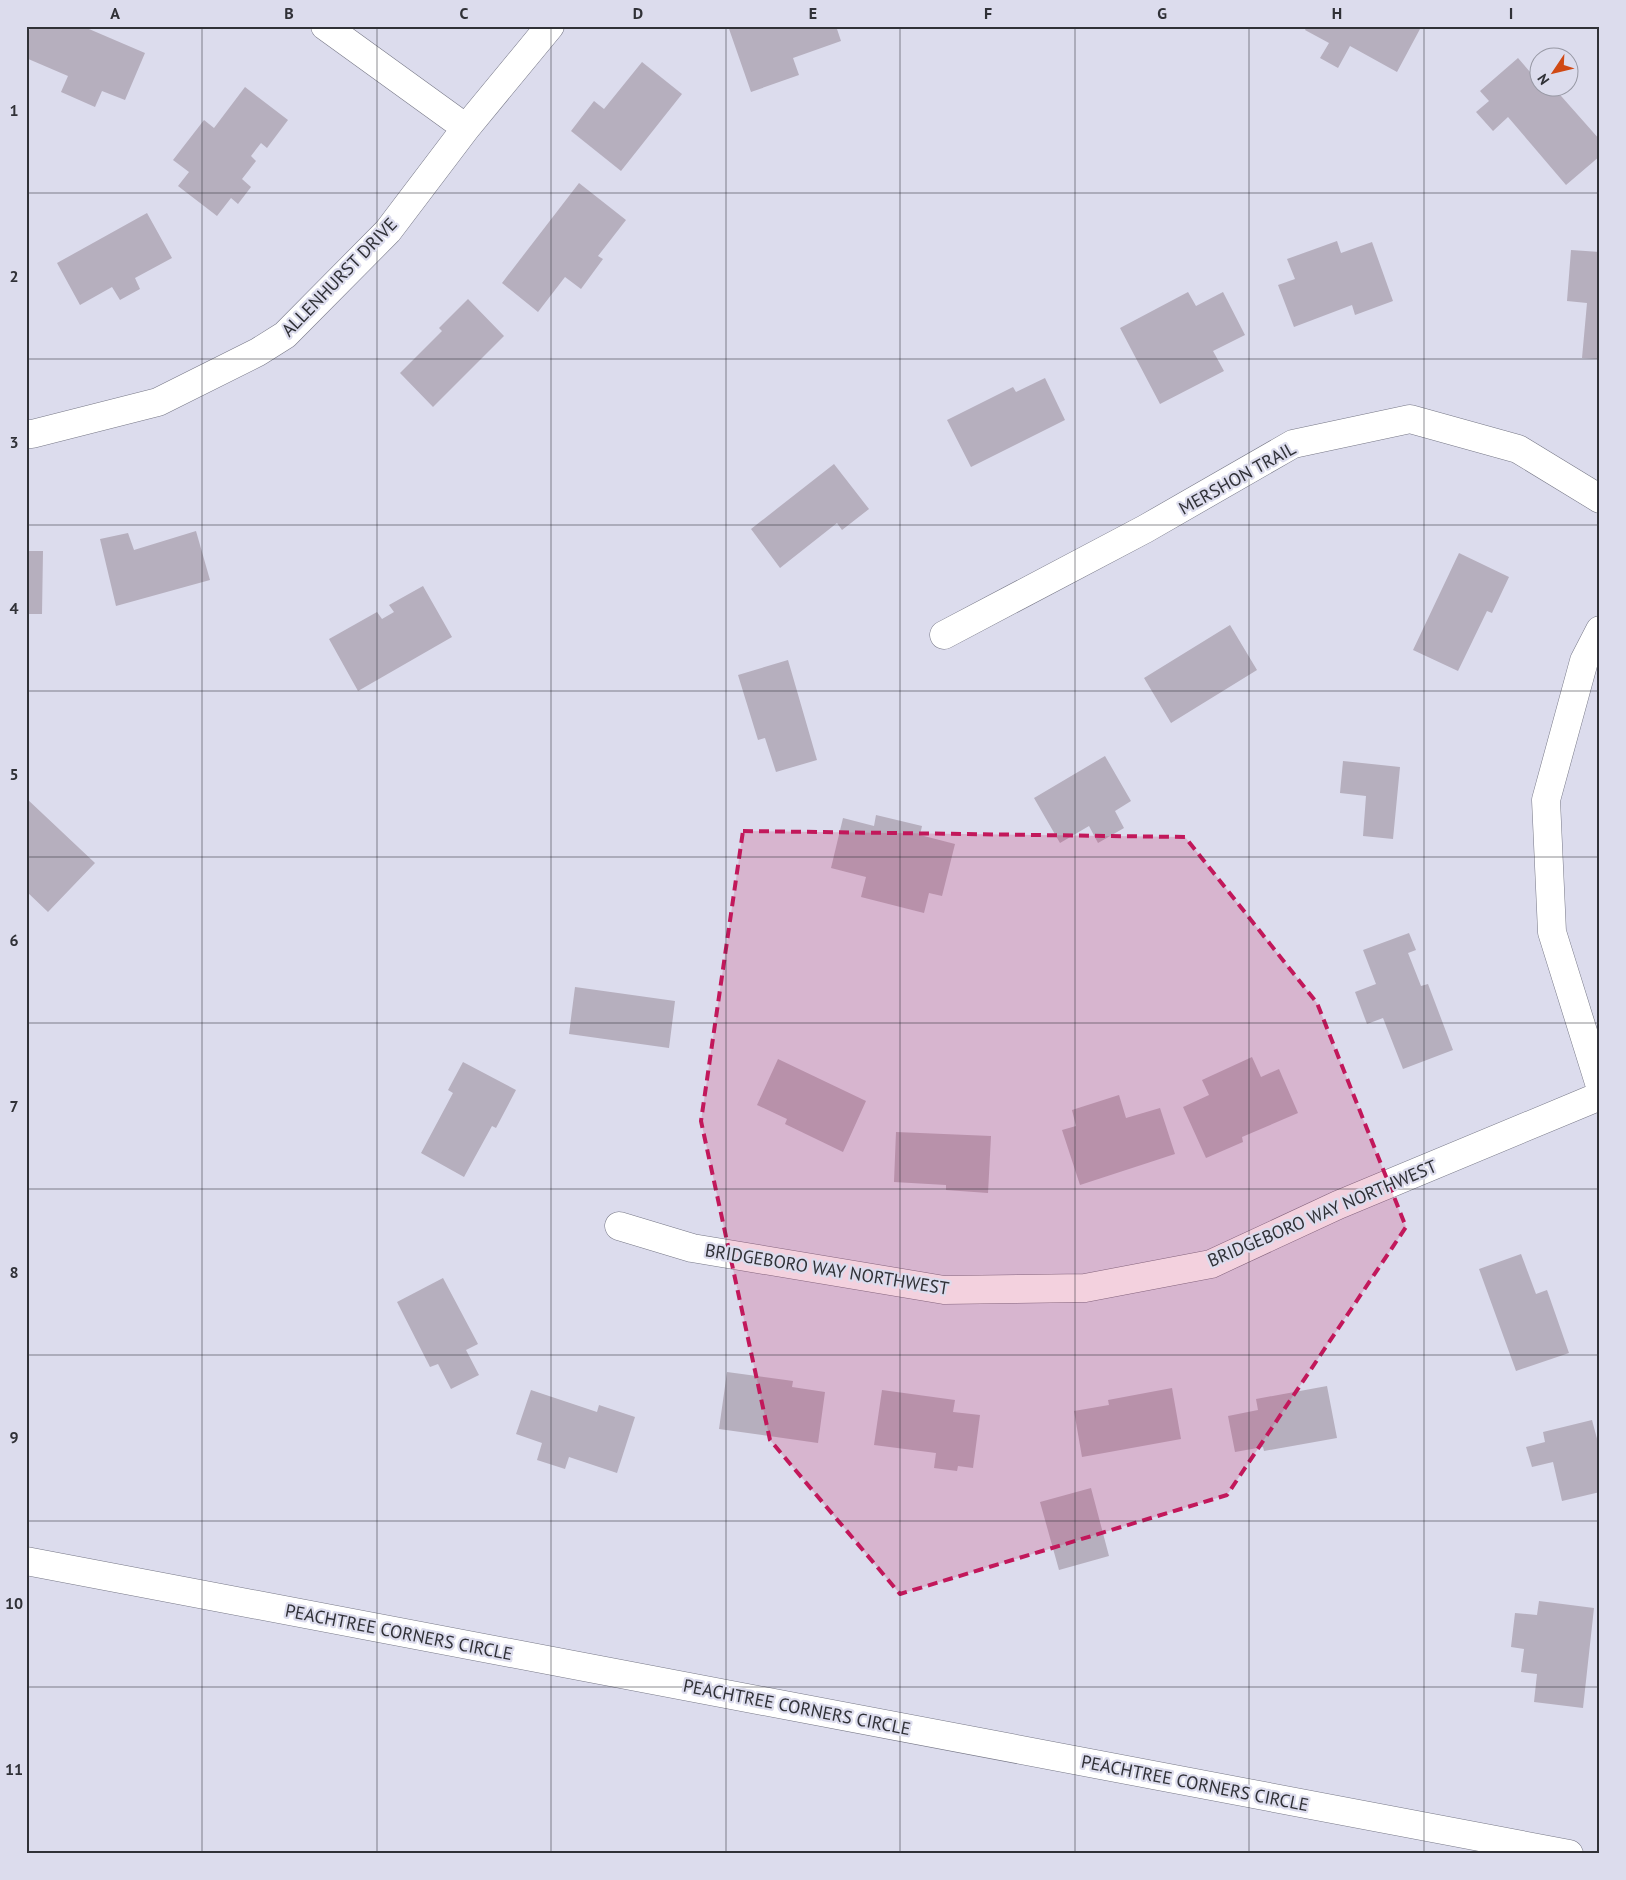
<svg xmlns="http://www.w3.org/2000/svg" width="1626" height="1880" font-family="'PT Sans',sans-serif">
	<style>
		.building { fill: #b6afbe }
		.lines { fill: none; stroke-linecap: round; stroke-linejoin: round }
		.street-casing { stroke: #767786; stroke-width: 29 }
		.secondary-casing { stroke: #767786; stroke-width: 29 }
		.street { stroke: #fff; stroke-width: 28 }
		.secondary { stroke: #fff; stroke-width: 28 }
		.marked { fill: #c2185b; fill-opacity: 0.2; stroke: #c2185b; stroke-width: 4; stroke-dasharray: 10 6; stroke-linejoin: round }
		.grid { fill: none; stroke: #303137; stroke-width: 1; stroke-opacity: 0.55 }
		.labels { text-anchor: middle; dominant-baseline: central; stroke-width: 4.5; stroke-linejoin: round; paint-order: stroke }
		.street-label { font-size: 18px; fill: #303137; stroke: #dcdced }
		.neatline { fill: none; stroke: #303137; stroke-width: 2 }
		.grid-label { font-size: 16px; text-anchor: middle; font-weight: bold; fill: #303137 }
	</style>
	<rect width="100%" height="100%" fill="#dcdced"/>
	<path class="building" d="M31 26H82L145 53 125 100 102 91 95 107 61 92 68 76 26 58V38Z
		M728 26H836L841 41 793 58 799 75 751 92Z
		M1307 26H1416L1420 29 1397 72 1350 46 1338 68 1320 58 1329 43 1305 30Z
		M1518 58 1537 80 1538 79V88H1554L1600 140V156L1566 185 1508 117 1493 131 1476 112 1489 101 1480 91Z
		M642 62 682 94 621 171 571 131 594 101 604 109Z
		M245 87 288 120 267 148 261 143 251 156 256 161 242 179 251 187 238 204 231 198 217 216 178 186 189 172 173 160 204 120 214 128Z
		M579 183 626 220 598 256 603 259 581 289 565 277 538 312 502 283Z
		M147 213 172 258 135 278 140 289 120 300 112 287 80 305 57 263Z
		M1337 241 1341 253 1372 242 1393 301 1355 315 1352 305 1294 327 1278 285 1295 279 1287 259Z
		M1571 250 1600 252V359L1582 358 1587 303 1567 301Z
		M1188 292 1196 306 1223 292 1245 335 1213 351 1224 371 1160 404 1120 328Z
		M468 299 504 336 433 407 400 373 442 331 439 328Z
		M1045 378 1065 420 971 467 947 420 1013 387 1016 392Z
		M834 464 869 509 842 530 837 523 780 568 751 529Z
		M196 531 210 580 116 606 100 539 128 533 134 550Z
		M26 551H43L42 614H26Z
		M1459 553 1509 577 1492 613 1487 611 1458 671 1413 650Z
		M423 586 452 637 358 691 329 639 377 612 382 619 394 612 389 605Z
		M1230 625 1257 670 1171 723 1144 678Z
		M788 660 817 760 776 772 765 738 758 740 738 675Z
		M1105 756 1131 801 1115 811 1124 828 1098 843 1089 826 1060 843 1034 798Z
		M1343 761 1400 767 1393 839 1363 836 1366 796 1340 793Z
		M26 798 95 863 48 912 26 891Z
		M876 815 922 826 920 835 955 844 942 896 929 893 924 913 861 897 866 877 831 868 843 818 874 826Z
		M1409 933 1416 950 1408 953 1421 986 1428 984 1453 1050 1403 1069 1383 1018 1367 1024 1355 992 1376 984 1363 950Z
		M575 987 675 1001 669 1048 569 1034Z
		M1252 1057 1261 1077 1279 1069 1298 1113 1242 1137 1243 1142 1206 1158 1183 1107 1209 1095 1202 1080Z
		M778 1059 866 1101 843 1152 785 1124 787 1119 757 1105Z
		M463 1062 516 1090 496 1128 492 1126 464 1177 421 1153 453 1093 448 1090Z
		M1119 1095 1126 1118 1160 1108 1175 1154 1080 1185 1062 1130 1076 1126 1072 1110Z
		M896 1132 991 1136 988 1193 946 1190V1185L894 1182Z
		M1521 1254 1536 1294 1547 1290 1569 1353 1516 1371 1479 1269Z
		M443 1278 478 1344 466 1350 479 1375 451 1389 438 1364 430 1367 397 1302Z
		M727 1372 793 1381 792 1387 825 1392 818 1443 719 1429Z
		M1327 1386 1337 1438 1264 1451 1263 1447 1235 1452 1228 1416 1258 1410 1256 1399Z
		M1172 1388 1181 1439 1082 1457 1074 1411 1109 1405 1108 1400Z
		M531 1390 597 1412 599 1405 635 1417 617 1473 569 1457 565 1469 537 1460 542 1443 516 1434Z
		M882 1390 955 1400 953 1412 980 1415 973 1468 958 1466 957 1471 934 1468 936 1453 874 1445Z
		M1592 1420 1600 1450V1492L1562 1501 1553 1462 1532 1467 1526 1447 1545 1442 1543 1432Z
		M1091 1488 1109 1556 1059 1570 1040 1502Z
		M1539 1601 1594 1608 1583 1708 1534 1702 1537 1674 1521 1672 1524 1649 1511 1647 1515 1613 1537 1615Z"/>
	<g class="lines">
		<defs>
			<path id="street" d="M325 26 466 128
				M26 434H32L158 402 258 352 285 335 388 231 466 128 550 26
				M1600 630 1584 661 1546 800 1552 932 1600 1086
				M944 635 1145 529 1293 444 1410 419 1518 449 1600 499
				M619 1226 692 1248 944 1290 1085 1288 1211 1264 1338 1205 1600 1096"/>
			<path id="secondary" d="M26 1561 1569 1854"/>
		</defs>
		<use href="#street" class="street-casing"/>
		<use href="#secondary" class="secondary-casing"/>
		<use href="#street" class="street"/>
		<use href="#secondary" class="secondary"/>
	</g>
	<path class="marked" d="M743 831 1185 837 1317 1003 1406 1227 1227 1495 900 1594 770 1440 701 1121Z"/>
	<path class="grid" d="M202 26V1854M377 26V1854M551 26V1854M726 26V1854M900 26V1854M1075 26V1854M1249 26V1854M1424 26V1854M26 193H1600M26 359H1600M26 525H1600M26 691H1600M26 857H1600M26 1023H1600M26 1189H1600M26 1355H1600M26 1521H1600M26 1687H1600"/>
	<g class="labels">
		<g class="street-label">
			<text transform="translate(339 277) rotate(-46)">ALLENHURST DRIVE</text>
			<text transform="translate(1237 478) rotate(-29)">MERSHON TRAIL</text>
			<text transform="translate(1322 1213) rotate(-23)">BRIDGEBORO WAY NORTHWEST</text>
			<text transform="translate(827 1269) rotate(9)">BRIDGEBORO WAY NORTHWEST</text>
			<text transform="translate(399 1632) rotate(11)">PEACHTREE CORNERS CIRCLE</text>
			<text transform="translate(797 1707) rotate(11)">PEACHTREE CORNERS CIRCLE</text>
			<text transform="translate(1195 1783) rotate(11)">PEACHTREE CORNERS CIRCLE</text>
		</g>
	</g>
	<rect width="1626" height="1880" fill="none" stroke="#dcdced" stroke-width="55"/>
	<g transform="translate(1554 72) rotate(235)"><circle r="24" fill="#dcdced" stroke="#9798a4"/>
	<path d="M0-4L9 19L0 12L-9 19Z" fill="#d04914"/>
	<text y="-8" font-size="14" font-weight="bold" text-anchor="middle" fill="#303137">N</text>
	</g>
	<rect x="28" y="28" width="1570" height="1824" class="neatline"/>
	<g class="grid-label">
		<text x="115" y="19">A</text>
		<text x="289" y="19">B</text>
		<text x="464" y="19">C</text>
		<text x="638" y="19">D</text>
		<text x="813" y="19">E</text>
		<text x="988" y="19">F</text>
		<text x="1162" y="19">G</text>
		<text x="1337" y="19">H</text>
		<text x="1511" y="19">I</text>
		<text x="14" y="116">1</text>
		<text x="14" y="282">2</text>
		<text x="14" y="448">3</text>
		<text x="14" y="614">4</text>
		<text x="14" y="780">5</text>
		<text x="14" y="946">6</text>
		<text x="14" y="1112">7</text>
		<text x="14" y="1278">8</text>
		<text x="14" y="1443">9</text>
		<text x="14" y="1609">10</text>
		<text x="14" y="1775">11</text>
	</g>
</svg>
